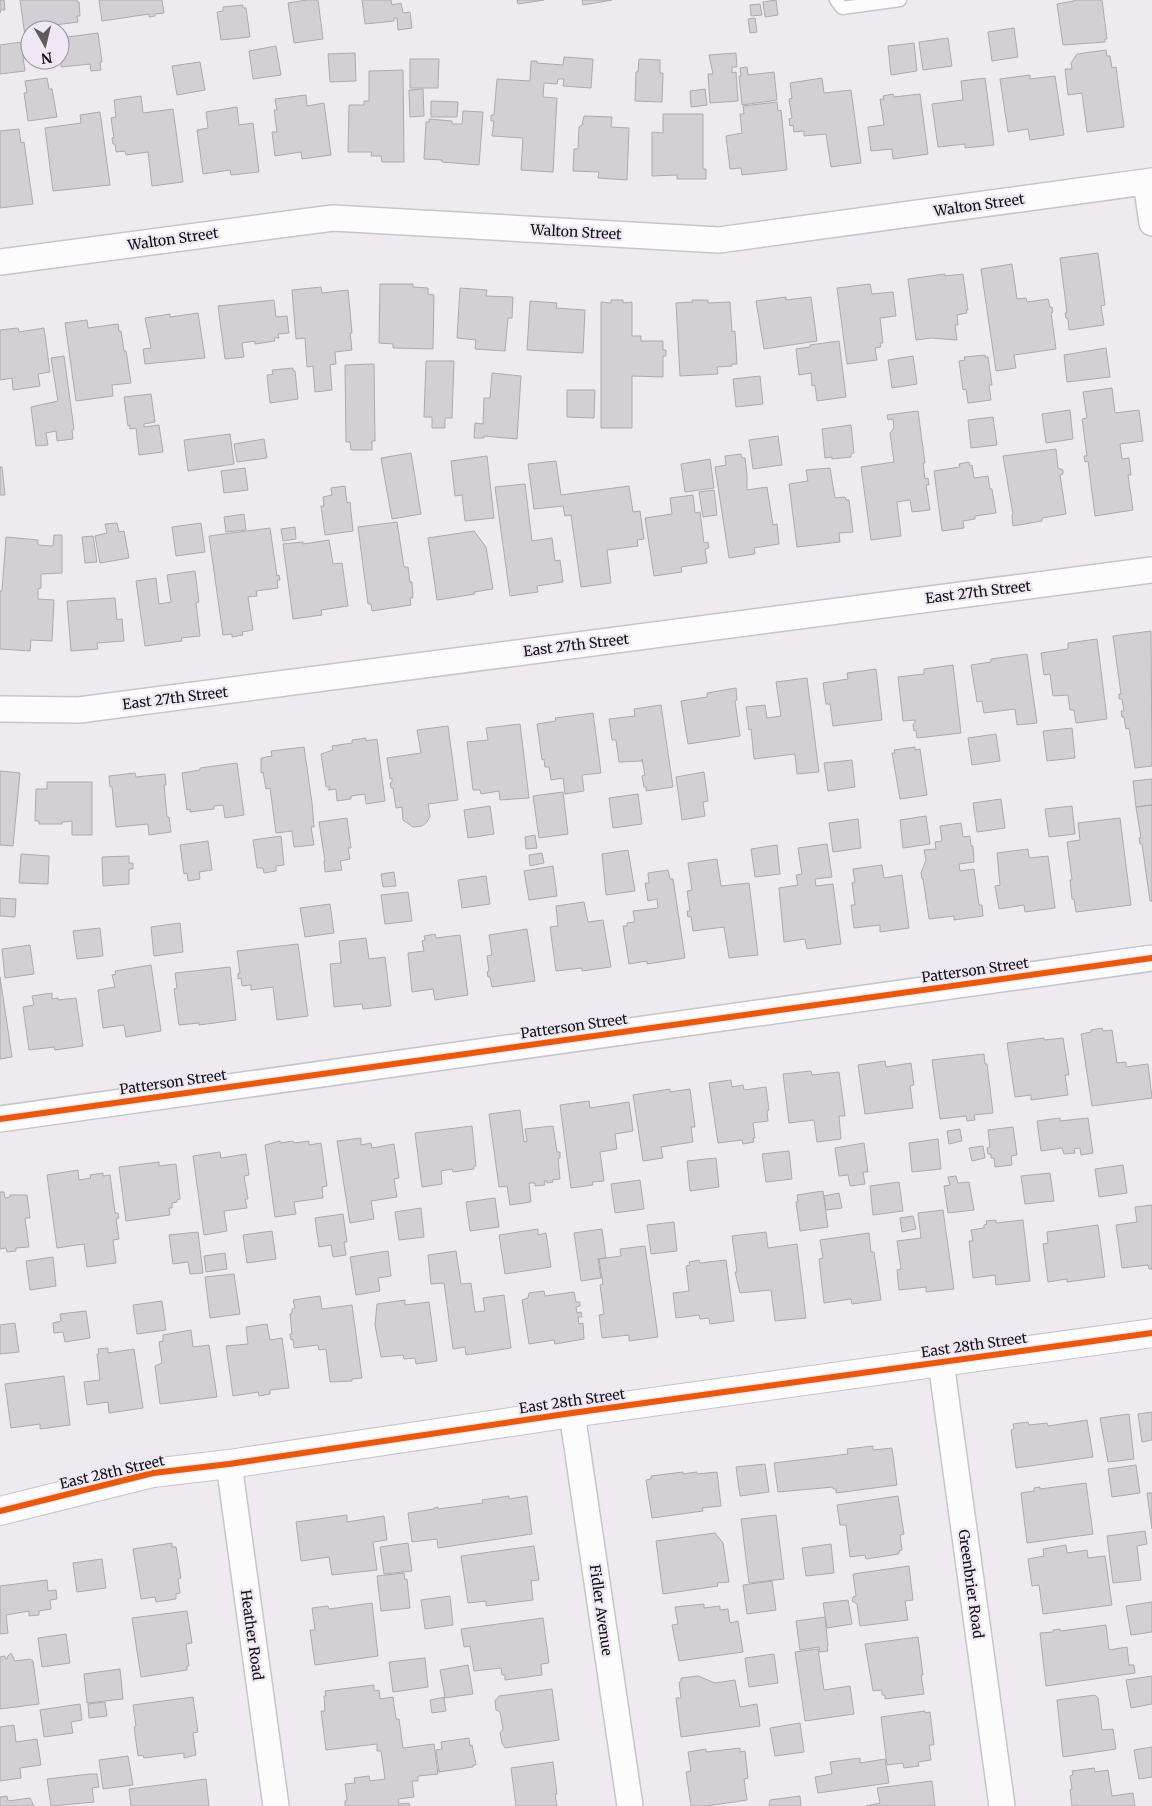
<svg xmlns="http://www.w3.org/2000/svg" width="1152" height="1806" font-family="Merriweather,serif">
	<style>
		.building { fill: #d3d0d5; stroke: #adaaaf }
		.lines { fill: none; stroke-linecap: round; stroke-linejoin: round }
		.service-casing { stroke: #c8c5ca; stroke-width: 15 }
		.minor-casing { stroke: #c8c5ca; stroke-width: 28 }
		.tertiary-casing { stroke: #c8c5ca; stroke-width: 30 }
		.service { stroke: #fcfcfd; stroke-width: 12 }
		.minor { stroke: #fcfcfd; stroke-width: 25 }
		.tertiary { stroke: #fcfcfd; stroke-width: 28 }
		.cycleway-casing { stroke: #efe7f3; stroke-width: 9 }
		.cycleway { stroke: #e8590c; stroke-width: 6 }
		.labels { text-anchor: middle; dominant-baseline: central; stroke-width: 4.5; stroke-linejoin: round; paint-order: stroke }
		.street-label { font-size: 14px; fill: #110e12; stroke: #efe7f3 }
	</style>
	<rect width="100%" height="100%" fill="#eeeaf0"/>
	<path class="building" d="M0 0H4L5 10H1L0 13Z
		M20 0H77V2H79L80 16H77L78 22 55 25V30H30V43H26Z
		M99 0H162L164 13 155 14V16L149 17V14L102 21Z
		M307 0H318L323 39 294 43 288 3Z
		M362 0H391L392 5 401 3 403 13 410 12 412 28 398 30 397 18H394V21L365 24Z
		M517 0H544L518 4Z
		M582 0H612L583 5Z
		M776 0 778 15 765 17 763 2Z
		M1074 0H1102L1107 39H1105V42L1063 45 1057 4 1074 1Z
		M760 4 762 15 751 16 750 5Z
		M243 5V8H246L250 37 221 40 217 12 223 11V7Z
		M755 18 757 32 750 33 748 19Z
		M1014 28 1018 57 992 61 988 32Z
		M98 33 102 62H100L101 70 91 71 90 64 61 67 60 38Z
		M948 38 952 66 923 70 919 42Z
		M21 42 25 71 0 74V45Z
		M914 43 917 71 891 75 888 46Z
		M276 46 281 75 253 79 249 51Z
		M1106 50 1107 56H1110L1112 68 1116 67 1124 127 1087 132 1082 93 1068 95 1065 69H1072L1071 63 1077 54Z
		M355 53 356 81 330 82 328 54Z
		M736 53 737 67H732V73L736 72 738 101 710 103 708 74H713L709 55Z
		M564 57 593 59 591 88 563 86 564 79H558L557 84 544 83 543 97 557 98 553 172 521 170 523 138 492 136 494 121H491V115H494L497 79 530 81 531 61H537V63L563 65Z
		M410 59H439L438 88H410Z
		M639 59 660 60V73H663L662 102 635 101 636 72H638Z
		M200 62 205 90 177 95 172 66Z
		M747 67 748 75 774 72 777 100 742 105 739 76H741L740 68Z
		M403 70 404 162H382L381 156H371L372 152H348L349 105H364V101H369V71Z
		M1030 75V79L1055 76 1064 135 1030 140 1028 129 1008 132 1000 79Z
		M47 78 49 89H52L57 117 28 121 24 93H27L25 81Z
		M822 78 824 93 851 90 861 163 831 167 826 134 804 136V131L794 132 793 125 790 126 789 119 792 118 789 99 792 98 790 83Z
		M985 78 994 145 965 148V144L938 147 932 104 963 100 961 81Z
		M423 89 424 116 410 117 409 90Z
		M705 89 707 105 691 107 690 91Z
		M893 94 894 97 920 94 928 154 893 159 892 149 871 151 868 127 884 125 880 99H884L883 96Z
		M306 95 307 106 324 103 331 155 302 159 301 152 275 156 272 132H277L274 110H277L275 99Z
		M141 96 143 113 173 109 183 182 152 186 148 152 126 155 125 151 116 152 115 144H113L112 138H114L111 118 116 117 114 100Z
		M431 101 458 102 457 117H431Z
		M777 102 778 111 781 110 787 170 742 175 741 168 730 169 726 136 742 133 740 114H744L743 106Z
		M237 107 239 125 253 123 259 172 231 175 230 170 203 174 197 130 208 128 206 112Z
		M463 111 483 112 479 165 442 162V160L424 159 426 122H429V119L452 121V124H462Z
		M100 112 110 185 53 191 45 128 81 123 80 115Z
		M663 114H703V169H706V179H677V175L652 176V132L663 133Z
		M584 116 612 117 611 127 629 128 627 180 598 178 599 172 573 171 574 149H578L579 127 582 125Z
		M19 129 21 143 24 142 33 204 0 208V131Z
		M1098 253 1105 305 1101 306 1104 325 1069 330 1068 319 1066 318 1065 313H1067L1060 258Z
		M1012 264 1017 299 1026 298 1027 302 1048 299 1050 307H1052L1053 312 1051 313 1056 349 1014 355 1016 368 996 371 981 269Z
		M945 274V276L963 274 968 310H966L967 313 957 315 958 325H955L957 340 931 338 916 340 908 279Z
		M380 284H413V287L428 288V294L434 295 433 349 393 348V344L379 343Z
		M870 284 872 294 893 292 896 316 880 318 883 343H880L881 347 875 348 877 360 847 364 837 288Z
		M321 287 322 293 348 290 352 333H350L352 350 335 352 336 364 330 365 332 390 315 392 313 366 307 367 305 338 296 339 292 290Z
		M460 288 487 290 486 296 513 297 512 318H508L505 351 475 349 476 340 457 338Z
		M786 297V300L811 297 817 341 764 349 756 301Z
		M274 300 276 317 287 316 289 333 278 334 279 338H274L275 341 255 344V341L242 343 244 357 225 359 218 306Z
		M611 300H623V303L632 302V336H641V341H663V350H666V356H663V377L632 376V428H601V302L611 303Z
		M692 300H708V303L730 302 732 332 735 331 737 364H732V366L717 367 718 374 680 376 676 303 693 302Z
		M530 301 557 303 556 308 585 310 583 353 527 350Z
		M198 313 205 358 145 364 143 349 151 348 145 318 170 314V317Z
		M87 320 88 328 118 324 119 331H121L124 351H126L131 383 112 385 113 396 76 401 65 323Z
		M18 328 19 332 44 328 50 372 38 374 40 386 13 390 12 378 0 380V330Z
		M839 341 846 397 817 401 815 385 812 386 811 373 799 375 796 349 810 347V345Z
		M1106 348 1110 377 1067 382 1064 355Z
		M985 355V357H988L992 385H989L991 400 968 403 966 389 963 390 959 361 965 360 964 357Z
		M64 356 74 429 72 430 73 439 57 441 56 431 46 433 48 445 36 446 31 407 58 401 51 358Z
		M913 356 917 384 892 388 888 360Z
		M426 361H454L452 418H445V428H432V417H424Z
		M374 364 375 441H372V450H351L350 442H346L345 365Z
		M293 368V371H295L298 399 270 403 267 375 273 374 272 370Z
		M492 373 521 376 517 439 484 436V438H474L475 423 483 424 484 398H490Z
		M760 376 763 404 736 407 733 379Z
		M1112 388 1115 413 1139 410 1143 441 1120 444 1122 459 1129 458 1131 475H1128L1133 510 1095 516 1088 461 1085 462 1084 456H1087L1082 419 1087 418 1083 392Z
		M567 390H595L594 418 567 417Z
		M151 394 155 422 144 424V427L159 425 163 452 139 455 136 428 130 429V425L128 426 124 397Z
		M1070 410 1073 439 1046 443 1042 414Z
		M918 411 925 463H923L925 479 928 478 929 485H926L930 510 912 512 910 500 897 502 901 536 871 540 861 467 894 462 890 433 894 428 893 419 888 420 887 415Z
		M993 417 997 445 971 448 968 420Z
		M851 425 854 453 851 454V457L832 459V457L825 458 822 429Z
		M230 434 234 464 188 471 184 440Z
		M778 436 782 465 753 469 749 440Z
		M264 439 267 458 237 462 234 444Z
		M1056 449 1058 468 1063 470V474L1060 475 1066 514 1042 518V521L1013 526 1012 515 1013 514 1003 456Z
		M411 453 421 514 392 519 381 458Z
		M741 454 742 458H745L747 475V490L767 487 773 525 777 524 779 544 754 548 755 554 729 558 715 467 726 465 725 456Z
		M487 456 494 518 465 521 462 495 455 496 451 461Z
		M710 459 714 488 685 492 681 464Z
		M556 461 561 495 629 486 633 512 640 511 644 539 637 540 638 546 607 550 611 583 581 587 571 515 565 516 563 506 534 509 528 464Z
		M969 462 970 466 972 465 974 478 988 476 990 489H992L996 513 975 516V519L963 521 964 528 942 531 934 471 960 467 959 464Z
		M0 467H2L5 495H0Z
		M245 468 248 490 224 493 221 471Z
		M830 468 835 498 845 497 846 500H849L853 532 839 533 840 542 797 547 789 484 808 481 806 470Z
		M525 484 532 541 552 538 555 561 560 560 563 582 537 586 538 592 510 596 495 487Z
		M345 486 347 503 350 502 353 531 325 535 321 506H324L323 497 332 495 331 488Z
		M714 490 717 515 703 517 699 492Z
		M693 495 695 513 700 512 704 543 708 542 709 548 705 549 707 563 681 567 682 572 654 576 645 518 672 514 670 498Z
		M244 514 246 530 226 532 224 517Z
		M397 522 404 567H408L410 582H412L413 598H410L411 605 372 611 371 604H368L358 527Z
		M117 523 119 532 124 531 129 558 100 563 95 536 107 533 105 524Z
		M201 523 205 552 176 556 172 527Z
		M295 527 296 539 283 541 281 529Z
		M270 528 277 576 279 575 280 580H277L278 588 256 591 257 596 248 597 253 630 242 632 243 635 232 637V634L223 635 209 536Z
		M474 531 486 547 493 589 474 592 475 594 437 600 428 538Z
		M54 535H62V573L41 574V588L38 589V599L54 600 52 641 31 640 30 651 0 649V591H2L6 537 38 540V545L53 546Z
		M93 536 97 562 85 563 82 537Z
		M329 540 333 564 342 563 348 606 321 610 322 615 293 619 283 544 303 542V544Z
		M195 571 199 602 196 603 200 636 181 638 182 641 145 646 136 581 156 578 159 604 171 602 167 575Z
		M115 598 117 620 122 619 124 641 97 643 98 649 71 651 67 601Z
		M1151 631 1152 766 1135 768 1129 728 1126 729 1124 717H1122L1121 711H1124L1122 699H1119V694H1121L1113 636Z
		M1097 639 1107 719 1076 723 1074 710H1070L1068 695 1053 696 1050 674 1044 675 1041 653 1068 649V643Z
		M1027 654 1037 723 1017 725 1015 709 984 713 982 701 977 702 971 665 991 662V659Z
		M953 665 961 733 917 738 916 730 914 731 913 724 915 723V720L903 721 898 677 924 674V669Z
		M876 669 882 720 833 726 830 704H826L823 683 848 679 847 673Z
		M807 678 819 772 797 774 795 754 754 759 751 729 749 730 746 707 765 705 767 718 781 716 776 682Z
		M736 688 737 700 735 701 740 736 688 744 681 701 707 697V693Z
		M661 705 673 787 646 791V787H644L642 776 645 775 642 759V761L619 762 616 740H612L609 719 635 716 634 709Z
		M593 713 601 773 582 775 584 791 565 794 563 778 551 780 549 767H545L544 759 542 760 537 724 556 721 555 718Z
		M520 724 529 798 500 800 499 791 481 794 480 790H473L467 742 488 740 486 728Z
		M448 726 458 800 428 804 430 816 427 822 422 826 413 827 403 820 402 807 396 808 393 788H391L390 783 392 782V778L390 779 387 758 421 753 417 730Z
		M1072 728 1075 758 1047 761 1043 731Z
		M996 734 1000 761 972 765 968 738Z
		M366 738V741L377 739 385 801 366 804 365 794 351 796V799L337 801 336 789 328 790 330 787H326L321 754 333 750 332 746 352 743V740Z
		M304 747 312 803 314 827H311L314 845 294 847 292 831 276 833 270 788 266 789 263 772 261 773V758L272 756 271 751Z
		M915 747V750L920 749 927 795 900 799 892 753H895L894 750Z
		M852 760 855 787 828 791 824 763Z
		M237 763 244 815 225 818 223 805 214 806V809L190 812V809L187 810 182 773 200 770V768Z
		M0 771 20 773 13 846 0 845Z
		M704 772 708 801 703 802 705 816 682 820 676 777Z
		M135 773 136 777 165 774 166 785H164L167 817H169L171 832 149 835 148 824 116 827 112 787H110L109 776Z
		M1152 779V805L1136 807 1133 781Z
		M47 782H92V835H72V821L62 822V824H39V821H35L36 789H47Z
		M563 792 568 834 539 838 533 796Z
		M638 794 642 824 613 828 609 798Z
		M1001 799 1005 828 977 832 973 803Z
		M1152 805V901H1150L1142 844H1140L1139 838H1141L1136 807Z
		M490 806 494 834 468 838 464 810Z
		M1072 806 1075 834 1049 837 1045 809Z
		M926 816 930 844 903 848 900 820Z
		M347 818 351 848H348L350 859 340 861 342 870 325 872 324 861H325L319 822Z
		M1120 818 1131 905 1076 912 1074 899H1072L1070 880H1072L1067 842 1080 840 1078 823Z
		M858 819 861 848 833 852 829 823Z
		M961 823 963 837 970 836 971 846H973L974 862 959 864 960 871 974 869 979 905H982L983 916 954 920V916L929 919 923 879H922L921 873 926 860 924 850 936 849 935 842 942 841 940 826Z
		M535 835 537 848 526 849 525 837Z
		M281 836 284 865 276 866V871L264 873 263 868H257L253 840Z
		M208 841 212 870 199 872 200 879 188 881 187 873 184 874 180 845Z
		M827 844 832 877 815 879 816 886 833 884 841 944 807 949 805 939 784 942 779 888 798 885 796 875 802 874 798 848Z
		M777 845 780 874 755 877 751 849Z
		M1028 849 1029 858 1048 856 1055 908 1025 912 1024 905 999 909 995 886 1000 885 997 853Z
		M628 850 635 891 606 895 602 854Z
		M542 853 544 863 530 866 529 855Z
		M21 854 49 856 48 884 19 883Z
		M129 856V863H133V869H129V884L103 886 102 857Z
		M717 859 721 886 749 883 758 955 729 958 724 927 693 931 691 916 688 917 687 911H690L687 891 692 890 688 863Z
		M882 865 884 878 902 875 909 928 880 932V925L854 928 851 905H855L852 883 855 882 853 869Z
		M553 866 557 896 529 900 524 871Z
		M668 870 670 879H673L685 958 647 964V961L629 964 623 926H627V923L635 922 633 911 658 908 657 899 648 901 645 883H649L648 873Z
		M394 872 396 886 383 887 381 874Z
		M486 876 490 904 462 908 458 880Z
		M408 892 412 921 385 924 381 895Z
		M0 898 16 899 15 917 0 916Z
		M584 902 588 922 603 920 611 967 582 971V968L556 971 550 927 558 926 556 906Z
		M330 904 334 933 305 937 300 908Z
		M180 923 183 952 154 956 151 927Z
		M100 928 103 956 77 959 73 931Z
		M527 929 535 981 492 987 490 977H488L487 972 489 971 487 956 492 955 489 935Z
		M435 934 436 938 460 935 468 995 435 1000 433 989 412 992 408 953 424 951 422 941 425 940 424 936Z
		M366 938 369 959 385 957 391 1006 363 1009 362 1004 334 1007 330 964 341 963 339 941Z
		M298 944 308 1016 277 1020 273 987 251 990V985L242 986 241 978 238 979V973H240L237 951Z
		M30 945 34 974 5 978 2 949Z
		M151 965 161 1031 126 1037 124 1025 103 1028 98 990 115 987 112 975 116 974 115 971Z
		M230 967 236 1020 199 1025V1023L179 1025 174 989 177 988 175 973Z
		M0 977 12 1057 0 1059Z
		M52 993V999L58 998V1000L76 998 83 1046 55 1050 54 1047 29 1050 23 1007 34 1005 32 996Z
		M1102 1028 1103 1031 1112 1030 1117 1063 1126 1062V1067L1148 1064 1152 1098 1092 1106 1081 1034 1091 1032V1030Z
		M1044 1038V1040L1063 1038 1069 1075H1065L1068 1095 1031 1100V1095L1015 1097 1007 1043Z
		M984 1054 985 1064H987L993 1113 974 1115 975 1120 967 1121 966 1116 940 1119 932 1060Z
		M885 1061 886 1067 911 1063 914 1085 910 1086 913 1108 865 1114 858 1065Z
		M811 1071 812 1075 839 1072 845 1116H839L841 1139 817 1142 814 1120 789 1123 783 1074Z
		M731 1080 732 1087 743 1085 744 1090 766 1087 769 1110 767 1111 768 1121 753 1123 755 1138H753L754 1142 743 1144 742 1140 718 1143 709 1083Z
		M670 1089V1092L690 1089 695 1127H691L693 1142 661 1147 663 1158 643 1161 633 1095Z
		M589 1101 590 1108 629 1102 633 1131 615 1134 617 1149 600 1152 604 1181 592 1182 593 1185 571 1188 560 1105Z
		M520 1110 524 1142 527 1141 525 1129 553 1126 557 1152H560V1158H558L560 1179 552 1180 553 1182 547 1183V1181H544L545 1185 535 1186V1183H529L531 1202 510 1205 507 1186 499 1187 489 1114Z
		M1060 1118V1121L1088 1118 1093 1153 1081 1155 1080 1148 1074 1149 1075 1153 1064 1154 1062 1148 1041 1151 1037 1121Z
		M472 1126 476 1166H474V1169L453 1172 452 1169 441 1171 442 1184 422 1187 415 1133Z
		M1013 1127 1017 1155 1011 1156 1012 1165 995 1167 994 1158H991V1154H988L987 1148 990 1147 988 1130Z
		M960 1129 962 1141 949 1144 947 1131Z
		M361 1138V1145L371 1143 372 1148 394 1144 399 1178 394 1179 397 1197 371 1201 374 1219 350 1223 337 1141Z
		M938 1139 941 1169 912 1172 909 1143Z
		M280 1141V1143L293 1141 294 1143 309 1141V1145L321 1143 327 1186 322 1187 323 1198 294 1202 296 1214 275 1217 265 1145Z
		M864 1143 868 1172H863L865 1184 850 1186 848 1175 839 1176 835 1148Z
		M983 1146 985 1158 972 1161 969 1148Z
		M789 1151 792 1179 766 1182 762 1154Z
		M220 1152 221 1158 246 1154 249 1175 244 1176 248 1199H245L247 1208 224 1211 227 1231 204 1235 193 1156Z
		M716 1158 719 1187 690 1191 687 1161Z
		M159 1162V1166L176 1164 180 1199 177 1200V1202L172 1203V1208H169L170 1215 126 1221 119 1167Z
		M1123 1165 1127 1193 1099 1197 1095 1169Z
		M78 1170 79 1180 91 1178 90 1175 103 1173V1176L110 1175 115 1213H118L119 1218 116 1219 119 1239 113 1240 116 1263 87 1267 84 1244 57 1248 47 1175Z
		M1050 1173 1054 1201 1025 1204 1021 1176Z
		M956 1176 958 1183 969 1182 974 1210 948 1213 944 1186 950 1185 948 1177Z
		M640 1180 644 1209 615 1213 611 1184Z
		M899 1182 903 1211 873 1215 870 1186Z
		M823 1191 828 1227 800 1231 796 1202H798L797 1195Z
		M0 1192H4L5 1198 10 1197V1195H27L30 1218H25L29 1247 16 1248V1251L7 1252 6 1248 0 1249Z
		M839 1193 842 1208 826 1210 824 1196Z
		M495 1198 499 1227 470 1231 466 1202Z
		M1152 1205V1269H1149L1148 1265 1122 1268 1116 1225 1137 1222 1135 1207Z
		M421 1208 424 1237 399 1240 395 1212Z
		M943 1210 954 1289 926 1292V1287L899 1290 897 1270 901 1269 897 1241 921 1238 918 1213Z
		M343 1214 347 1242H344L346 1255 333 1257 331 1245 319 1247 315 1218Z
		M913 1216 916 1229 902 1232 900 1218Z
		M996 1220V1223L1023 1220 1030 1281 996 1285 995 1275 973 1278 969 1241H973L971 1230 984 1228V1225L987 1224 986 1221Z
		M674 1222 677 1251 651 1254 647 1225Z
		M1098 1225 1105 1277 1067 1282V1279L1048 1282 1043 1244 1048 1243 1047 1232Z
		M538 1229V1235L546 1233 551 1267 505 1274 499 1235Z
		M602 1229 606 1258 598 1259 601 1278 581 1281 574 1233Z
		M272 1231 276 1259 247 1263 243 1235Z
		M198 1232 203 1273 190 1274 188 1262 173 1264 169 1235Z
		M766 1232 768 1248 797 1244 806 1318 775 1321 771 1290 740 1293 735 1272H737L732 1236Z
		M869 1233 871 1252H874L881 1300 852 1304 851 1299 824 1303 819 1259 823 1258 820 1240Z
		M645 1246 658 1337 629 1341V1335L602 1338 599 1315 604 1314 600 1285 603 1284 599 1259 621 1256 620 1249Z
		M388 1251 391 1276 378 1278 380 1291 356 1295 350 1257Z
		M456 1251 461 1284 471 1283 475 1312 485 1311 483 1298 504 1295 511 1348 466 1355 465 1347 453 1349 444 1283 431 1284 428 1255Z
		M225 1253 227 1269 206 1272 204 1256Z
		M53 1257 56 1286 30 1290 26 1261Z
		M699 1260 700 1263 726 1260 734 1321 710 1324 709 1318 700 1319 699 1315 676 1318 673 1293 689 1291 686 1266 690 1265 689 1262Z
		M234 1274 240 1314 210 1318 205 1277Z
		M544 1291 545 1296 574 1292 576 1302H580V1306L576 1307 577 1313 581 1312 582 1317H578L579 1324 583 1323 584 1339 555 1344 554 1340 529 1344 522 1300 528 1298 529 1293Z
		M320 1296 322 1309 352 1305 362 1378 352 1379V1381L330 1382 326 1349 319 1350 318 1345 294 1348 293 1339 291 1340 290 1334H292L290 1314 292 1313V1309L295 1308 293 1300Z
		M405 1300V1305L429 1302 437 1361 416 1364 415 1358 404 1359 403 1355 381 1357 375 1325 377 1304Z
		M162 1301 166 1330 137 1334 133 1305Z
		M86 1311 90 1338 65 1342 63 1332 54 1333 53 1323 61 1321 60 1314Z
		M15 1323 19 1352 0 1354V1325Z
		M267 1324 270 1340 282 1338 289 1388 270 1390V1394L259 1396 258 1392 233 1396 226 1346 248 1344 246 1327Z
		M191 1330 193 1347 209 1345 217 1397 160 1404 155 1366 162 1363 159 1342 163 1341V1335Z
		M108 1348V1353L134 1349 143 1408 109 1413 108 1402 87 1405 84 1382 100 1380 97 1354H99L98 1349Z
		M64 1376 70 1425 40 1429V1424L11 1428 5 1384Z
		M1152 1412V1440L1142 1442 1138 1414Z
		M1129 1414 1134 1459 1108 1462 1100 1418Z
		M1087 1420 1093 1457 1016 1468 1011 1430 1014 1429 1013 1424 1028 1422 1029 1425 1047 1423 1048 1426Z
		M873 1446V1450L892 1448 897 1485 836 1493V1489H833V1487L778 1492 774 1463 848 1454 847 1449Z
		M765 1464 769 1492 740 1496 736 1467Z
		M1136 1465 1140 1493 1112 1497 1108 1469Z
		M683 1472V1474L697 1472V1474L717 1472 721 1506 702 1508 703 1511 652 1518 646 1480 651 1479V1476Z
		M1086 1483 1093 1534 1027 1543 1021 1493 1034 1491V1488L1040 1487V1489Z
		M1147 1493H1152V1529Z
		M509 1496V1499L527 1496 532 1534 438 1548 437 1539 412 1542 408 1513 434 1509V1508L438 1507V1509L483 1503 482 1500Z
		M898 1496 904 1534 900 1535 902 1550 899 1551V1554L866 1559 865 1555 850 1557 846 1525H840L837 1505Z
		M347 1515V1522L384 1516 387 1540 373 1542 377 1570 332 1575 329 1557 301 1561 296 1522Z
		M776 1515 784 1579 749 1583 741 1519Z
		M1145 1531 1147 1544 1137 1546 1141 1580 1113 1583 1107 1536Z
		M715 1533 723 1543 729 1582 717 1583 718 1586 663 1594 656 1541Z
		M172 1543V1547H176L181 1578 178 1579 180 1593 176 1594V1599L156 1602 155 1597 141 1599 133 1549Z
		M408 1543 412 1571 384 1574 380 1547Z
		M831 1544 834 1573 806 1576 802 1548Z
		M1066 1545 1067 1553 1087 1550 1088 1558 1105 1556 1112 1605 1043 1614 1039 1585 1032 1586 1028 1559 1044 1556 1043 1549Z
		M534 1546 539 1580 531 1581 533 1600 486 1606V1601L468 1603 461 1556Z
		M102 1559 106 1588 77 1592 73 1563Z
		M909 1566 913 1600 905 1601 908 1620 860 1626 857 1604 852 1601 853 1597 856 1596 853 1574Z
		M404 1573 405 1580 407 1579 410 1608 381 1611 377 1576Z
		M47 1580 48 1591 56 1590 57 1599 50 1600 51 1609 39 1611V1615L29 1616V1611L6 1615 8 1633 0 1634V1586Z
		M772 1581 776 1610 747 1614 743 1585Z
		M450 1596 453 1625 425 1629 421 1600Z
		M848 1600 852 1624 827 1628 823 1603Z
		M1152 1602V1632L1131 1635 1126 1606Z
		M372 1603 378 1656 315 1665 310 1630H315L312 1608 328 1606 329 1609Z
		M704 1604V1608L720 1606V1610L728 1609 730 1623 738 1621 743 1652 679 1661 672 1625 678 1624 675 1607Z
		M187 1611 192 1643 186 1644 189 1666H187V1670L141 1677 132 1618Z
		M825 1617 828 1646H827L828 1651 819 1652V1647L800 1650 796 1621Z
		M543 1618 549 1663 541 1664 542 1675 505 1680V1675H502L501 1668 474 1671 470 1646 464 1647 461 1629Z
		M1106 1625 1109 1650 1127 1647 1129 1665H1134L1135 1673 1046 1686 1040 1633 1053 1632V1630L1060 1629V1631Z
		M66 1634 70 1663 42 1667 38 1638Z
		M918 1637 923 1675H921L924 1694 885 1699V1695H882V1690L873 1691 865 1644Z
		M818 1649 824 1690 850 1686 854 1714 805 1721 795 1652Z
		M11 1653 15 1661 30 1659 33 1661 39 1704 0 1709V1657L5 1656V1659H7V1657Z
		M774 1654 778 1683 749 1687 745 1658Z
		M425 1658 428 1687 393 1692 389 1662Z
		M468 1665 473 1694 444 1698 446 1711 432 1713 430 1700 445 1697 440 1670Z
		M120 1669 123 1699 87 1703 84 1674Z
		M698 1676 715 1683 735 1680 740 1707 757 1704 760 1726 681 1737 676 1698H681L679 1682H681V1678Z
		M1152 1676V1704L1131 1708 1126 1680Z
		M374 1685V1691L379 1690 380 1699 393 1697 396 1719H399L403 1748 434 1744 438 1774 418 1776V1781H412L414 1797 398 1799 399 1804 409 1803 410 1806H345V1801L347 1800 345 1784 355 1783 354 1778 369 1776 370 1781 385 1779 381 1751H377V1744L326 1750 321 1711H325L324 1696H326L325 1691Z
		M552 1689 559 1740 505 1748 502 1743 500 1733 503 1729 500 1712 496 1710 495 1701 499 1696Z
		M1095 1695 1098 1698 1102 1730 1113 1729 1116 1749 1063 1757 1057 1700Z
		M193 1697 198 1732 193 1733 196 1755 184 1758V1753L144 1758 143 1755 138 1756 134 1727 136 1726 133 1705Z
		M105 1702 107 1716 89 1718 88 1704Z
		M80 1704 82 1720 71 1722 73 1733 44 1737 40 1710Z
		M925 1711V1713L930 1712 934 1745H929L931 1760 918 1762 919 1766 904 1768 903 1763 887 1765 881 1717Z
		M800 1723 804 1752 775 1756 770 1728Z
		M14 1725 16 1742 37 1739 41 1765 20 1768 21 1778 0 1781V1727Z
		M469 1738 470 1746 472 1745 476 1765H473V1767L439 1772 436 1750 442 1749 441 1742Z
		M1152 1747V1777L1139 1779 1134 1750Z
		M740 1748V1752L745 1751 748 1778 744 1779 747 1800 707 1806H691L686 1772 691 1771 688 1752 706 1749V1752Z
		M128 1756 133 1785 103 1789 99 1760Z
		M860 1758V1763L885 1759 889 1783 818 1793 815 1777 832 1774 830 1762Z
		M553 1762 557 1794H555L557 1806H516L511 1768Z
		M1094 1768 1095 1772 1108 1770 1112 1796 1133 1793 1135 1806H1072L1070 1790 1072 1789 1070 1776 1073 1775 1072 1771Z
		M90 1774H97L99 1787 92 1788 94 1802 51 1806 47 1779Z
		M206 1779 209 1806H131L129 1789Z
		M932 1781 935 1806H866L880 1803 877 1788Z
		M7 1796 8 1801 30 1798 34 1806H0V1797Z
		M800 1796 801 1806H769L770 1800Z"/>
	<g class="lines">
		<defs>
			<path id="service" d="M836 0 842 8 900 0"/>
			<path id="minor" d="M1146 182 1152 223
				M0 262 333 218 719 240 1152 181
				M0 709 79 710 1152 570
				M0 1119 1152 958
				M941 1362 1002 1806
				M572 1413 630 1806
				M229 1464 276 1806"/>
			<path id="tertiary" d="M0 1511 153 1473 229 1464 572 1413 1152 1333"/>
		</defs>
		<use href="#service" class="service-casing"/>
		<use href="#minor" class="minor-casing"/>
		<use href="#tertiary" class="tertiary-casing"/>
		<use href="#service" class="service"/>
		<use href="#minor" class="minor"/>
		<use href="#tertiary" class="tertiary"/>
		<defs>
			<path id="cycleway" d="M0 1119 1152 958
				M0 1511 153 1473 229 1464 572 1413 1152 1333"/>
		</defs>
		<use href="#cycleway" class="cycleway-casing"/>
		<use href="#cycleway" class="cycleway"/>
	</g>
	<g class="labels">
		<g class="street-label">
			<text transform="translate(979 205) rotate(-8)">Walton Street</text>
			<text transform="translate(576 232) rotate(3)">Walton Street</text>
			<text transform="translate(173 239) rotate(-8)">Walton Street</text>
			<text transform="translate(978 592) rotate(-7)">East 27th Street</text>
			<text transform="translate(576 645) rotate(-7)">East 27th Street</text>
			<text transform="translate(175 698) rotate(-7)">East 27th Street</text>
			<text transform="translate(975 970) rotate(-8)">Patterson Street</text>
			<text transform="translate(574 1026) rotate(-8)">Patterson Street</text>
			<text transform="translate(173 1082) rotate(-8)">Patterson Street</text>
			<text transform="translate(974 1345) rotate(-8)">East 28th Street</text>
			<text transform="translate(572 1401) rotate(-8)">East 28th Street</text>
			<text transform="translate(112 1472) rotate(-13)">East 28th Street</text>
			<text transform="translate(971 1584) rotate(82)">Greenbrier Road</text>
			<text transform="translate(601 1610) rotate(82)">Fidler Avenue</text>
			<text transform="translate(252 1635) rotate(82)">Heather Road</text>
		</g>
	</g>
	<g transform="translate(45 45) rotate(172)"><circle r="24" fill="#efe7f3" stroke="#969099"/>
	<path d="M0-4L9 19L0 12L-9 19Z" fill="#5e5b60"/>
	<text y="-8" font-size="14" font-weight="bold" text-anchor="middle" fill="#110e12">N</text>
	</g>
</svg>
